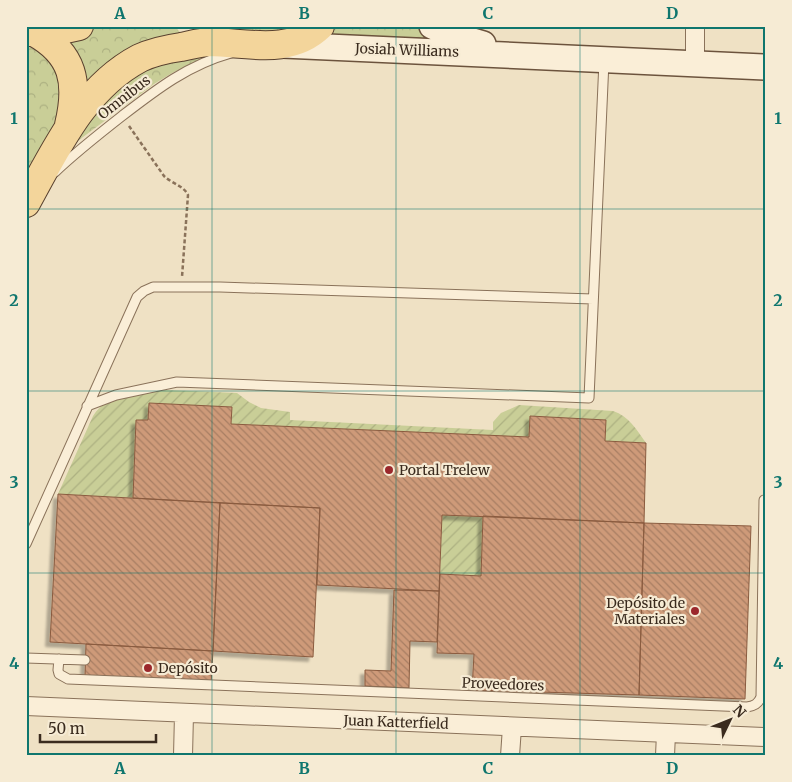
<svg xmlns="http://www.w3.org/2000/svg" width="792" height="782" font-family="Merriweather,serif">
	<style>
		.park { fill: url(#park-crowns) }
		.garden { fill: url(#garden-furrows) }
		.building { fill: url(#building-back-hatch); stroke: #8a5b3f; filter: url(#shadow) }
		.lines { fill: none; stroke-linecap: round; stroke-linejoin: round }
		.lane-casing { stroke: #8a725a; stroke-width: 11 }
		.street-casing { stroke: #8a725a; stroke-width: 20 }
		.secondary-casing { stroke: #6c533d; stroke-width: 28 }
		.primary-casing { stroke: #58402e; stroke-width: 30 }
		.path { stroke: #8a725a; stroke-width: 2.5; stroke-dasharray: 4 2.5; stroke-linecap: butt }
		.lane { stroke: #faeed7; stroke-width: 9 }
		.street { stroke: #faeed7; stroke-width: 18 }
		.secondary { stroke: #faeed7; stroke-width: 25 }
		.primary { stroke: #f3d59b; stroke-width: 28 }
		.grid { fill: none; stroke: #0f766e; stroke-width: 1; stroke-opacity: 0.55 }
		.poi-dot { fill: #9b282c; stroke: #f6ebd4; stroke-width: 2 }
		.labels { text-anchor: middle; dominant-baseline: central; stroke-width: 4.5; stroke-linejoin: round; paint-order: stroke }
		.street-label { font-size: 14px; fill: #3a2b1e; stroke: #f6ebd4 }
		.poi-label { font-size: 14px; fill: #3a2b1e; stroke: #f6ebd4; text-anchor: start }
		.neatline { fill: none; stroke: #0f766e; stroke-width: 2 }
		.grid-label { font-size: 16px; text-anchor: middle; font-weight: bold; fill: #0f766e }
	</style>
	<defs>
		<pattern id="park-crowns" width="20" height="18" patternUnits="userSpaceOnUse" patternTransform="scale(1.25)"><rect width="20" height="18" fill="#c9ce97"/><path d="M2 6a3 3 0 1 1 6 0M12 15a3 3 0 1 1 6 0" fill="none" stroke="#adb182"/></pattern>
		<pattern id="garden-furrows" width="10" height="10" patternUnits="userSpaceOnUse" patternTransform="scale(1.25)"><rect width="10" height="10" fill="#c9ce97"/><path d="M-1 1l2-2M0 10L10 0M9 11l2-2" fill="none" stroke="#adb182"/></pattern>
		<pattern id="building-back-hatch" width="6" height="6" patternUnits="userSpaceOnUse" patternTransform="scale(1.25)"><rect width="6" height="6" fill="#ce9a79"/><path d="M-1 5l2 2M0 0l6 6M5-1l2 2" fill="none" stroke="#a87e63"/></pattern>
		<filter id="shadow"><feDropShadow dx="-4.5" dy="4.5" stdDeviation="1" flood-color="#0004"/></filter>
	</defs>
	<rect width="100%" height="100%" fill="#efe1c4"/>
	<path class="park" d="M94 26H174L184 36 87 93 59 43 75 32Z
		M189 26H311L305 30 205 34Z
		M328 26H421L470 46 316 37Z
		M26 37 40 42 70 98 26 189Z
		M219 51 172 73 154 84 71 146 78 126 141 67Z"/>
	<path class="garden" d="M166 390 237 393 249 402 261 408 290 412V420L493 430V422L501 413 519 405 613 411C629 416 636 429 646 443L605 441 606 420 530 416 529 437 231 424 232 407 149 403 148 420H136L133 498 58 494 93 416C108 392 140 391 166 390Z
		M442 515 483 516 481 576 440 574Z"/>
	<path class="building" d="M149 403 232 407 231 424 529 437 530 416 606 420 605 441 646 443 644 523 442 515 439 591 317 585 320 508 133 498 136 420H148Z
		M58 494 220 503 213 651 50 642Z
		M220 503 320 508 313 657 213 651Z
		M483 516 644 523 639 695 472 690 474 654 437 653 440 574 481 576Z
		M644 523 751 526 745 699 639 695Z
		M394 590 439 591 437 642 410 641 409 688 365 686V670L391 671Z
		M86 644 213 651 211 684 85 676Z"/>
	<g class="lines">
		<defs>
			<path id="lane" d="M55 172C76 152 99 134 122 116 157 89 188 65 231 53
				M87 406 116 395 177 382 589 398 604 61
				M26 544 137 297 144 291 153 287H220L593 299
				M26 658 85 660
				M59 659 58 670 59 674 68 679 747 707C754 706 758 704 761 697L764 500"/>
			<path id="street" d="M695 63V26
				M26 706 766 737
				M183 756 184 714
				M510 756 512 727
				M665 756 666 733"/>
			<path id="secondary" d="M432 26 449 34 483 44
				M283 45 766 67"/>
			<path id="primary" d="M28 32 56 31 79 26
				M34 32C74 54 79 83 69 125
				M26 203C56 149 83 88 140 58 153 52 167 49 181 47 191 45 201 42 211 42 249 43 290 55 320 26"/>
		</defs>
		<use href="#lane" class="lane-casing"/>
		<use href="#street" class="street-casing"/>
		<use href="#secondary" class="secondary-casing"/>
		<use href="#primary" class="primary-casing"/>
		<path class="path" d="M129 126 164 176C171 183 184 186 188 195L182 277"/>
		<use href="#lane" class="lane"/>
		<use href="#street" class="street"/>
		<use href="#secondary" class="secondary"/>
		<use href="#primary" class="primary"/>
	</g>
	<path class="grid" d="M212 26V756M396 26V756M580 26V756M26 209H766M26 391H766M26 573H766"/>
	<g class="poi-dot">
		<circle cx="389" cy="470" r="5"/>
		<circle cx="695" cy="611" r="5"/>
		<circle cx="148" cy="668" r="5"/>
	</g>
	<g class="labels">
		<g class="street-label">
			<text transform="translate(407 50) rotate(2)">Josiah Williams</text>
			<text transform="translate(124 97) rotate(-38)">Omnibus</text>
			<text transform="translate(503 684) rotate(2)">Proveedores</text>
			<text transform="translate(396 722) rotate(2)">Juan Katterfield</text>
		</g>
		<g class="poi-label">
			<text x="399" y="470">Portal Trelew</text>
			<text x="685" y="603" text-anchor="end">Depósito de<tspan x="685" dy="16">Materiales</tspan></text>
			<text x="158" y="668">Depósito</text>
		</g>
	</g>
	<rect width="792" height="782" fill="none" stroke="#f6ebd4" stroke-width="55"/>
	<g transform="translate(730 720) rotate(47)" stroke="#f6ebd4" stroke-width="4" paint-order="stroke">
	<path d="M0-4L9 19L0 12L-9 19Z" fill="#3a2b1e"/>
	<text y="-8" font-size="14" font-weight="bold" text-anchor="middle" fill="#3a2b1e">N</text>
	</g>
	<path d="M40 734v8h116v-8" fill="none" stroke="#3a2b1e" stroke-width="2.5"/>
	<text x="48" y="734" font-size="15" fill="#3a2b1e" stroke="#f6ebd4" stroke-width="4" paint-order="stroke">50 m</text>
	<rect x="28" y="28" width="736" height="726" class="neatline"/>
	<g class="grid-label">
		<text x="120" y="19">A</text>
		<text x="304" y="19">B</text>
		<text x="488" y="19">C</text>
		<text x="672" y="19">D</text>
		<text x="14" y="124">1</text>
		<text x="778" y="124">1</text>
		<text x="14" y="306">2</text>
		<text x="778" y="306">2</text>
		<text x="14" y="488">3</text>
		<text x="778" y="488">3</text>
		<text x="14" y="669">4</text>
		<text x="778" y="669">4</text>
		<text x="120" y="774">A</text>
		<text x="304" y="774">B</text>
		<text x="488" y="774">C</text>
		<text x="672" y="774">D</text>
	</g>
</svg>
